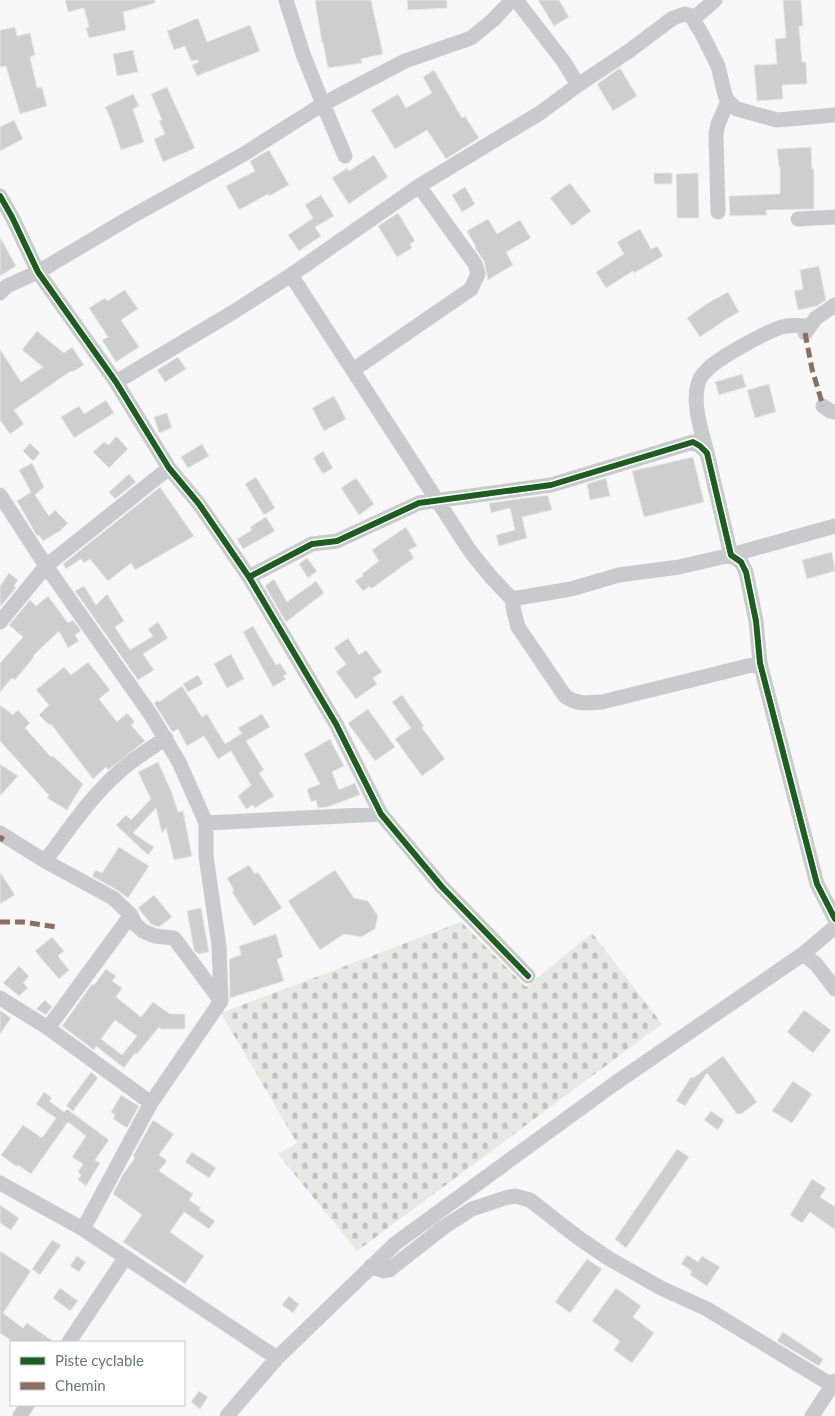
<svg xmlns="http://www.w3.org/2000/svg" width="835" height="1416" font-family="Lato,sans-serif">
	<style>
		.cemetery { fill: url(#cemetery-stones) }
		.building { fill: #cdcfcf; stroke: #e8e8e8; fill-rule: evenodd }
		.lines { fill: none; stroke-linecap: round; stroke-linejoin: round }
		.minor { stroke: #c9cacb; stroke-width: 15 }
		.quiet { stroke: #8d6e63; stroke-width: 5; stroke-dasharray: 10 5; stroke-linecap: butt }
		.cycleway-casing { stroke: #fff; stroke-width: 9 }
		.cycleway { stroke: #1b5e20; stroke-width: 6 }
	</style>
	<defs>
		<pattern id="cemetery-stones" width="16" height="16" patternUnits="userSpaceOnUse" patternTransform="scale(1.25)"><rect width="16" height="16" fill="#e7e9e5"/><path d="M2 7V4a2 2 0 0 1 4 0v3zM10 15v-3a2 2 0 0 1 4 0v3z" fill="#bfc2bf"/></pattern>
	</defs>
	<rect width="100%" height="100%" fill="#f8f8f8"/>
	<path class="cemetery" d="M461 922 526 987 592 933 662 1024 357 1251 278 1154 297 1143 221 1013Z"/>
	<path class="building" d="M65 0H155V3L123 12 126 30 89 38 86 28 89 27 84 8 68 12Z
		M315 0H371L383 54 361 59 362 63 328 68 323 43H322Z
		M407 0H447V8L408 10Z
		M538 0H559L569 17 554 26Z
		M783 0H801L803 26H799L802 62H806L807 84 782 85 783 99 757 101 754 65 777 64 775 39 786 38Z
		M198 18 207 42 250 25 260 51 197 76 192 65 199 62 198 60 191 61 185 46 174 50 167 31Z
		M15 27 17 36 30 33 35 55 30 57 37 88 42 87 47 106 20 114 6 66 0 67V30Z
		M133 50 138 72 117 76 113 54Z
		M620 68 637 96 613 111 597 84Z
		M434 70 462 118 465 116 479 138 446 159 427 130 395 149 371 110 398 94 406 108 432 93 423 77Z
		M167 87 195 148 163 162 154 139 165 134 159 121 162 120 151 94Z
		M133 94 139 106 133 109 144 142 121 150 111 120 105 107Z
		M14 120 23 139 0 151V127Z
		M811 147 812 169H814V209L766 210 767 215 730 216 729 196 780 194V167H779L777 149Z
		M269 150 289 185 269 196 268 194 239 210 226 186 255 171 250 161Z
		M374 155 388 177 349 204 332 178 347 168 349 171Z
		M654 173H672V184H654Z
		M698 173 699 218H677L676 174Z
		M570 183 591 211 572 226 550 198Z
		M465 187 475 204 462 212 452 195Z
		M321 195 334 216 315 227 321 236 299 251 288 235 313 218 305 205Z
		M398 213 415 241 410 244 412 248 397 257 378 226Z
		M488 219 497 234 520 220 531 238 506 252 513 265 488 280 484 261 475 248 476 247 467 231Z
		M640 229 651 249 657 246 663 256 634 273 633 271 606 288 596 272 624 254 617 242Z
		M0 237 16 266 0 276Z
		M819 266 826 300 817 306 798 310 794 291 803 289 800 270Z
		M125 290 138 309 121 320 139 347 116 362 102 340 108 337 89 308 105 298 107 301Z
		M728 292 739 312 725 320 700 337 687 318 706 304Z
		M37 331 64 353 72 347 84 365 72 372 71 371 14 410 24 424 10 434 0 420V349L21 382 43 367 22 350Z
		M178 357 186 369 165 382 157 370Z
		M742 374 746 387 719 395 715 382Z
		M769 384 776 412 755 418 747 390Z
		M334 396 346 419 324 431 312 408Z
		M106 400 114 413 74 438 61 417 79 406 84 414Z
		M167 413 172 428 159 433 154 417Z
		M116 436 128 449 109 468 93 452 104 442 109 445Z
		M30 443 40 453 33 461 23 451Z
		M202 444 209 456 188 468 181 457Z
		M323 451 333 468 323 474 313 458Z
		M693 457 704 502 644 517 632 471Z
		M32 463 44 487 35 495 49 516 55 510 68 523 60 531 43 541 39 535 37 536 17 501 31 492 19 470Z
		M129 474 136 482 115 499 109 492Z
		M256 477 275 508 264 515 245 484Z
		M356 478 374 504 359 515 341 488Z
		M606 478 610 496 590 500 587 484Z
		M160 487 194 536 135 570 131 563 108 581 90 559 84 563 81 559 66 569 63 564Z
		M548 495 552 510 522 517 527 538 499 546 496 535 515 530 510 508 491 513 489 503Z
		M266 517 275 531 243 549 237 539 252 530 250 527Z
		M406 527 417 546 409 550 414 558 371 589 370 586 363 591 355 581 363 576 362 574 379 561 372 550Z
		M832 552 835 571 807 579 802 560Z
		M307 558 317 571 308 578 299 564Z
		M9 573 18 580 14 586 16 588 0 607V586Z
		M274 579 287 602 316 581 324 593 286 622 265 586Z
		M84 586 96 605 107 594 124 621 115 627 130 650 153 636 148 629 158 622 168 638 143 654 154 670 138 680 75 591Z
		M48 596 68 623 73 620 81 631 75 635 79 641 68 648 59 631 33 656 34 657 15 680 12 678 0 692V663L23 637 9 625 30 600 36 606Z
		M253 626 276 665 280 663 287 674 283 676 286 679 273 687 243 632Z
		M348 638 359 655 366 650 382 672 373 678 377 684 356 699 336 672 346 664 334 648Z
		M231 654 244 679 227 688 214 664Z
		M88 662 110 690 99 699 117 722 127 713 135 722 131 725 145 741 108 770 106 767 93 779 51 724 49 725 39 715 49 705 36 690 64 667 71 675Z
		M198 675 203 684 188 692 183 684Z
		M182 686 202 717 207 714 225 744 242 733 238 728 262 714 270 727 246 741 264 770 259 773 274 796 255 808 253 805 246 809 238 796 251 785 231 751 218 759 204 736 187 746 178 729 173 732 171 730 154 703 158 700 159 702Z
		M402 695 424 726 422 728 445 759 422 776 395 739 411 728 392 702Z
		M0 705 13 715 18 710 30 723 25 728 51 757 53 756 83 784 67 810 47 798 49 795 45 791 0 741Z
		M368 709 395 747 375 761 348 723Z
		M330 739 344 766 332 772 339 790 355 783 360 795 327 807 318 808 316 800 311 802 307 789 320 784 304 754Z
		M158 762 172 793 178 812 183 811 192 856 174 860 166 828 162 833 156 808 133 833 154 847 148 855 116 825 126 815 131 820 151 799 138 772Z
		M0 764 18 776 0 796Z
		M119 847 149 866 128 898 117 890 92 876 96 870 102 873Z
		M249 865 255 874 258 872 282 908 254 926 232 892 234 890 227 878Z
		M335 870 354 898 368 901 378 916 375 929 361 937 344 934 320 950 288 901Z
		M0 872 15 895 0 904Z
		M154 895 172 917 159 927 151 924 138 908Z
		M201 908 209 952 198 954 194 950 187 911Z
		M276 934 283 957 277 959 284 981 230 998 229 959 241 955 239 946Z
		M52 937 64 951 58 956 69 970 59 979 35 951Z
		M19 966 29 976 23 983 28 988 19 996 3 983Z
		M106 969 116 976 112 981 122 988 116 997 141 1017 153 1002 170 1014H185V1029H161L159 1027 137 1054 135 1053 124 1068 96 1046 94 1050 62 1026 92 984 94 985ZM115 1020 137 1036 122 1055 101 1039Z
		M45 1000 52 1007 46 1015 36 1009Z
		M0 1010 11 1018 0 1034Z
		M804 1010 831 1030 813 1053 787 1032Z
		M723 1056 757 1102 741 1114H737L707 1073 685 1106 676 1101 691 1077 693 1078Z
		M91 1072 98 1078 73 1111 66 1106Z
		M793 1081 812 1094 792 1123 772 1111Z
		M44 1092 52 1098 49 1101 64 1112 67 1109 109 1140 95 1160 100 1163 86 1186 78 1180 81 1175 78 1172 83 1164 72 1157 86 1136 68 1122 31 1174 18 1165 17 1167 1 1155 23 1125 42 1138 56 1118 36 1104Z
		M121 1095 139 1106 127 1128 113 1119 115 1115 111 1112Z
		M711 1111 724 1120 718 1130 704 1120Z
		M153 1120 174 1134 159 1155 167 1161 159 1171 193 1194 189 1200 201 1208 199 1210 215 1221 209 1229 184 1212 170 1232 204 1256 185 1284 123 1242 142 1215 113 1194 123 1174 135 1158 133 1156Z
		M677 1149 689 1157 626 1248 615 1239Z
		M192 1152 216 1168 209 1178 185 1162Z
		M812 1179 826 1188 820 1197 835 1207V1230L810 1212 802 1223 790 1215Z
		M0 1205 19 1218 11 1230 0 1223Z
		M52 1240 61 1245 40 1275 32 1269Z
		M0 1251 31 1271 3 1313 23 1328 27 1323 54 1342H13L0 1333Z
		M687 1255 698 1262 702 1256 720 1267 707 1286 690 1275 692 1271 681 1264Z
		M77 1256 86 1262 79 1272 70 1266Z
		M587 1259 602 1269 570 1313 555 1302Z
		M60 1288 78 1301 70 1311 53 1298Z
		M616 1288 641 1306 633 1317 654 1333 632 1363 614 1350 620 1341 592 1321Z
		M289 1296 299 1304 293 1313 282 1305Z
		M783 1332 823 1359 819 1366 777 1341Z
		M199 1391 208 1397 200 1409 191 1402Z"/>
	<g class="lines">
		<path class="minor" d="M516 0 564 62 578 85 629 51 673 18 685 14 689 15 693 19 703 36 718 66 725 95 728 101 737 109 777 120 835 115
			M693 19 715 0
			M345 156 323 104 405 61 471 38 493 20 512 0
			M0 196 12 217 38 272 116 382 169 468 199 504 249 577 336 724 381 814 442 887 528 976
			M718 212 716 134 718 124 728 101
			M798 219 835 217
			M291 275 470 551 491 577 512 599 514 612 518 627 565 696C577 705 587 703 602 702L760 663
			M0 293 7 286 38 272 129 218 244 154 323 104 303 54 286 0
			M805 333 816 318 835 305
			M353 370 471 289 478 274 475 264 419 186
			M116 382 235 311 291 275 419 186 540 113 578 85
			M823 406 830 411 835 412
			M707 453C702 432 692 405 698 384 699 379 702 375 706 371 716 359 770 329 786 326 794 325 802 326 810 326
			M0 495 46 566 151 715 179 762 206 823V856L219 946 221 1001 151 1103 83 1229
			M249 577 312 544 337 541 419 503 551 485 693 442 700 446 707 453 731 555 741 562 746 572 756 621 760 663 817 884 835 919
			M512 599 571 589 619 575 679 567 731 555 835 526
			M0 622 46 566 169 468
			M206 823 381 814
			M0 833 45 861 113 898 131 915 135 924 143 931 155 936 174 938 221 1001
			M45 861C68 831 90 797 119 772 133 759 150 749 166 738
			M803 954 816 964 835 989
			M0 998 48 1028 151 1103
			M48 1028 131 915
			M0 1183 83 1229 277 1358
			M371 1266 384 1271 389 1270 444 1227 472 1209 505 1198 515 1196 530 1200 576 1236 608 1258 661 1288 707 1309 835 1387
			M69 1342 125 1258
			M20 1416 27 1405
			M227 1416 277 1358 396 1243 614 1084 803 954 835 927
			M812 1416 835 1381"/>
		<path class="quiet" d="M805 333 812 369 823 406
			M0 841 3 836
			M0 922H23L56 927"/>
		<defs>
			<path id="cycleway" d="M0 196 12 217 38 272 116 382 169 468 199 504 249 577 336 724 381 814 442 887 528 976
				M249 577 312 544 337 541 419 503 551 485 693 442 700 446 707 453 731 555 741 562 746 572 756 621 760 663 817 884 835 919"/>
		</defs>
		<use href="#cycleway" class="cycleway-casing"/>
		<use href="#cycleway" class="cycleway"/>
	</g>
	<rect x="10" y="1341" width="175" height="65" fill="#ffffff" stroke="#c2c9cc"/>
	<rect x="20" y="1357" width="25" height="8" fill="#1b5e20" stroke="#c2c9cc"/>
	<text x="55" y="1366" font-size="15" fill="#66777f">Piste cyclable</text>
	<rect x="20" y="1382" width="25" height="8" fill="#8d6e63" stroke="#c2c9cc"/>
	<text x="55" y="1391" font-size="15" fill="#66777f">Chemin</text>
</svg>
